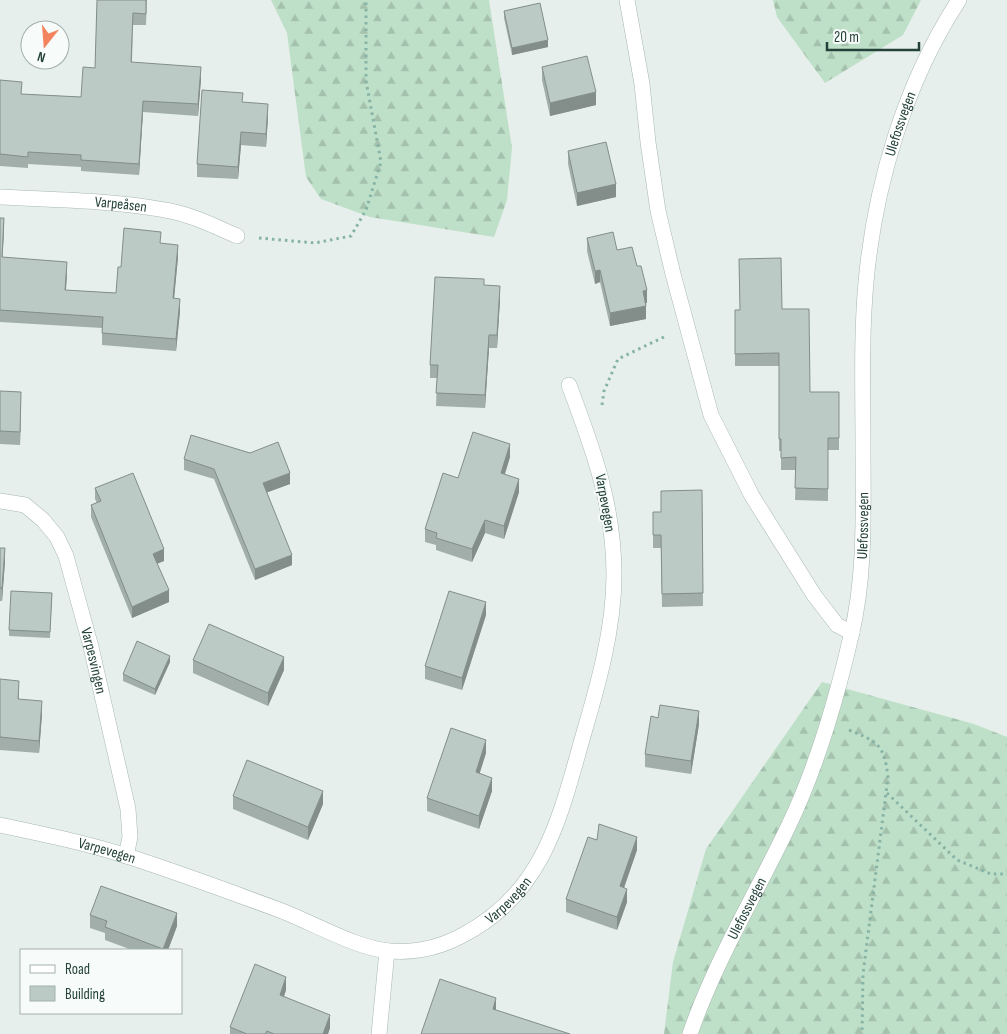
<svg xmlns="http://www.w3.org/2000/svg" width="1007" height="1034" font-family="'Sofia Sans Condensed',sans-serif">
	<style>
		.forest { fill: url(#forest-firs) }
		.lines { fill: none; stroke-linecap: round; stroke-linejoin: round }
		.minor-casing { stroke: #a8b8b2; stroke-width: 16 }
		.path { stroke: #86b3a5; stroke-width: 3; stroke-dasharray: 2.5 4; stroke-linecap: butt }
		.minor { stroke: #fff; stroke-width: 15 }
		.wall { fill: #a1aea9 }
		.shaded-wall { fill: #838d89 }
		.building { fill: #bbcac4; stroke: #838d89 }
		.labels { text-anchor: middle; dominant-baseline: central; stroke-width: 4; stroke-linejoin: round; paint-order: stroke }
		.street-label { font-size: 15px; fill: #24423a; stroke: #f7fbf9 }
	</style>
	<defs>
		<pattern id="forest-firs" width="22" height="20" patternUnits="userSpaceOnUse" patternTransform="scale(1.25)"><rect width="22" height="20" fill="#bfe0c8"/><path d="M5 1l3.5 6h-7zM16 11l3.5 6h-7z" fill="#a4c1ad"/></pattern>
	</defs>
	<rect width="100%" height="100%" fill="#e6efeb"/>
	<path class="forest" d="M271 0H489L512 148 507 200 494 237 370 217 321 199 306 177 287 33Z
		M773 0H921L903 35 825 83 777 17Z
		M822 682 974 724 1007 737V1034H664L673 962 706 849Z"/>
	<g class="lines">
		<defs>
			<g id="minor">
				<path d="M627 0 642 84 648 142 658 211 673 274 711 415 752 496 814 595 837 625 852 633"/>
				<path id="s1" d="M0 197C55 200 111 200 165 210 190 214 214 226 237 236"/>
				<path id="s2" d="M0 501 25 505 43 520 57 537 66 556 91 647 128 809 130 837 126 856"/>
				<path id="s3" d="M0 825C43 834 86 843 127 856 179 873 231 892 282 911 313 923 358 949 390 951 415 953 441 947 463 935 544 893 560 817 583 736 598 685 614 629 614 575 614 505 593 449 569 385"/>
				<path d="M379 1034 387 951"/>
				<path id="s4" d="M690 1034C715 961 755 896 788 827 817 767 836 701 851 636 866 575 863 508 863 446 863 391 861 336 866 282 875 184 905 83 959 0"/>
			</g>
		</defs>
		<use href="#minor" class="minor-casing"/>
		<path class="path" d="M259 238 315 243 351 236 366 210 381 162 366 81V0
			M602 405 604 391 618 359 666 336
			M849 730C878 742 884 744 888 777L863 974 862 1034
			M887 793 957 860 991 874H1007"/>
		<use href="#minor" class="minor"/>
	</g>
	<path class="wall" d="M97 0H147L146 25H133L132 62 201 79 198 116 143 112 139 175 81 171V167L28 164V168L0 166V80L22 94 81 97 95 68Z
		M504 11 548 47 512 55 504 18Z
		M542 67 596 105 550 116 542 80Z
		M243 102 268 117 266 147 241 145 238 179 197 177V164Z
		M568 151 616 197 577 206 568 164Z
		M0 218 4 230 2 257 67 274 66 290 116 293 121 267 161 243 178 257 174 298 180 311 176 351 102 345V328L0 322Z
		M587 238 617 250 637 266 647 303H645L646 319 610 326 600 282 595 284 587 251Z
		M484 285 500 299 497 348H489L485 408 436 406 437 378H430V365Z
		M782 309 810 392H839V450H828V501L795 500 796 470H781V451H779V366H735V310Z
		M0 391 21 404 20 445 0 444Z
		M510 457 505 474 519 492 504 539 485 533 472 562 436 550V545L425 542V529L458 478Z
		M184 459 290 484 267 492 292 565 255 580 214 479 184 470Z
		M95 488 164 561 157 564 169 602 132 618 91 517V505L97 503 95 499Z
		M702 490 703 606 662 607 661 548H653V512H661Z
		M0 548 5 561 2 601H0Z
		M52 593 50 638 9 636V630Z
		M486 615 462 690 425 679V666Z
		M193 660 284 670 268 706 193 673Z
		M170 662 155 695 123 681V674Z
		M0 679 19 693V699L42 714 39 753 0 750Z
		M699 724 691 774 645 767V754Z
		M486 753 479 774 492 791 479 829 427 811V798Z
		M233 796 323 804 308 840 233 809Z
		M597 840 637 850 624 888 627 902 617 930 566 912V899Z
		M90 915 177 926 168 950H132L105 940V933L90 928Z
		M286 990 284 996 330 1028 328 1034H230V1027Z"/>
	<path class="shaded-wall" d="M548 40V47L512 55V48Z
		M201 67V79L198 116V104Z
		M596 92V105L550 116V103Z
		M143 101V112L139 175V164Z
		M268 104V117L266 147V134Z
		M241 132V145L238 179V167Z
		M616 184V197L577 206V193Z
		M4 218V230L2 269V257Z
		M178 245V257L173 310V298Z
		M67 262V274L65 302V290Z
		M600 270V282L595 284V271Z
		M500 286V299L497 348V335Z
		M647 290V303L643 304V291Z
		M180 299V311L176 351V339Z
		M646 306V319L610 326V313Z
		M489 335V348L485 408V395Z
		M21 392V404L20 445V432Z
		M510 444V457L501 486V473Z
		M290 473V484L263 494V483Z
		M519 479V492L504 539V526Z
		M485 520V533L472 562V549Z
		M5 548V561L2 601V588Z
		M164 549V561L153 565V554Z
		M292 555V565L255 580V569Z
		M169 590V602L132 618V607Z
		M486 602V615L462 690V678Z
		M170 656V662L155 695V689Z
		M284 657V670L268 706V693Z
		M42 701V714L39 753V741Z
		M699 711V724L691 774V761Z
		M486 740V753L476 785V772Z
		M492 778V791L479 829V816Z
		M323 791V804L308 840V827Z
		M637 837V850L620 899V886Z
		M627 889V902L617 930V917Z
		M177 913V926L168 950H163Z
		M286 977V990L280 1008V995Z
		M496 998V1010L493 1009Z
		M330 1015V1028L328 1034H323Z"/>
	<path class="building" d="M97 0H146V14L133 13 131 62 201 67 198 104 143 101 139 164 81 160V155L28 152V157L0 154V80L22 82 21 94 81 97 83 67 95 68Z
		M540 3 548 40 512 48 504 11Z
		M587 56 596 92 550 103 542 67Z
		M202 90 243 93 242 102 268 104 266 134 241 132 238 167 197 164Z
		M606 142 616 184 577 193 568 151Z
		M0 218H4L2 257 67 262 65 290 116 293 118 267H121L124 228 161 232 160 243 178 245 173 298 180 299 176 339 102 333 103 317 0 310Z
		M613 232 617 250 632 247 637 266H641L647 290 643 291 646 306 610 313 600 270 595 271 587 238Z
		M781 258 782 309H809L810 392H839V438H828V489L795 488 796 457 781 458V439H779V353L735 354V310H740L739 259Z
		M435 277 484 279V285L500 286 497 335H489L485 395 436 393 438 365H430Z
		M0 391 21 392 20 432 0 431Z
		M473 432 510 444 501 473 519 479 504 526 485 520 472 549 436 538 437 533 425 529 443 473 458 478Z
		M191 435 250 453 278 442 290 473 263 483 292 555 255 569 214 469 184 459Z
		M133 473 164 549 153 554 169 590 132 607 91 505 101 501 95 488Z
		M702 490 703 593 662 594 661 535H653V512H661V491Z
		M0 548H5L2 588H0Z
		M11 591 52 593 50 632 9 630Z
		M449 591 486 602 462 678 425 666Z
		M209 624 284 657 268 693 193 660Z
		M137 641 170 656 155 689 123 674Z
		M0 679 19 681 18 699 42 701 39 741 0 737Z
		M660 705 699 711 691 761 645 754 651 716 658 718Z
		M451 728 486 740 476 772 492 778 479 816 427 798Z
		M247 760 323 791 308 827 233 796Z
		M599 824 637 837 620 886 627 889 617 917 566 899 588 837 597 840Z
		M101 886 177 913 163 949 105 927 107 921 90 915Z
		M255 964 286 977 280 995 330 1015 323 1034H274L267 1031 265 1034H247L230 1027Z
		M440 979 496 998 493 1009 570 1034H421Z"/>
	<g class="labels">
		<g class="street-label">
			<text stroke="none"><textPath href="#s4" startOffset="948">Ulefossvegen</textPath></text>
			<text stroke="none"><textPath href="#s1" startOffset="121">Varpeåsen</textPath></text>
			<text transform="translate(605 503) rotate(80)">Varpevegen</text>
			<text stroke="none"><textPath href="#s4" startOffset="542">Ulefossvegen</textPath></text>
			<text stroke="none"><textPath href="#s2" startOffset="200">Varpesvingen</textPath></text>
			<text stroke="none"><textPath href="#s3" startOffset="110">Varpevegen</textPath></text>
			<text stroke="none"><textPath href="#s3" startOffset="544">Varpevegen</textPath></text>
			<text stroke="none"><textPath href="#s4" startOffset="138">Ulefossvegen</textPath></text>
		</g>
	</g>
	<rect x="20" y="949" width="162" height="65" fill="#f7fbf9" stroke="#a3b1ad"/>
	<rect x="30" y="965" width="25" height="8" fill="#ffffff" stroke="#a3b1ad"/>
	<text x="65" y="974" font-size="15" fill="#24423a">Road</text>
	<rect x="30" y="986" width="25" height="15" fill="#bbcac4" stroke="#a3b1ad"/>
	<text x="65" y="999" font-size="15" fill="#24423a">Building</text>
	<g transform="translate(45 45) rotate(197)"><circle r="24" fill="#f7fbf9" stroke="#a3b1ad"/>
	<path d="M0-4L9 19L0 12L-9 19Z" fill="#f4845f"/>
	<text y="-8" font-size="14" font-weight="bold" text-anchor="middle" fill="#24423a">N</text>
	</g>
	<path d="M827 42v8h92v-8" fill="none" stroke="#24423a" stroke-width="2.5"/>
	<text x="834" y="42" font-size="15" fill="#24423a" stroke="#f7fbf9" stroke-width="4" paint-order="stroke">20 m</text>
</svg>
